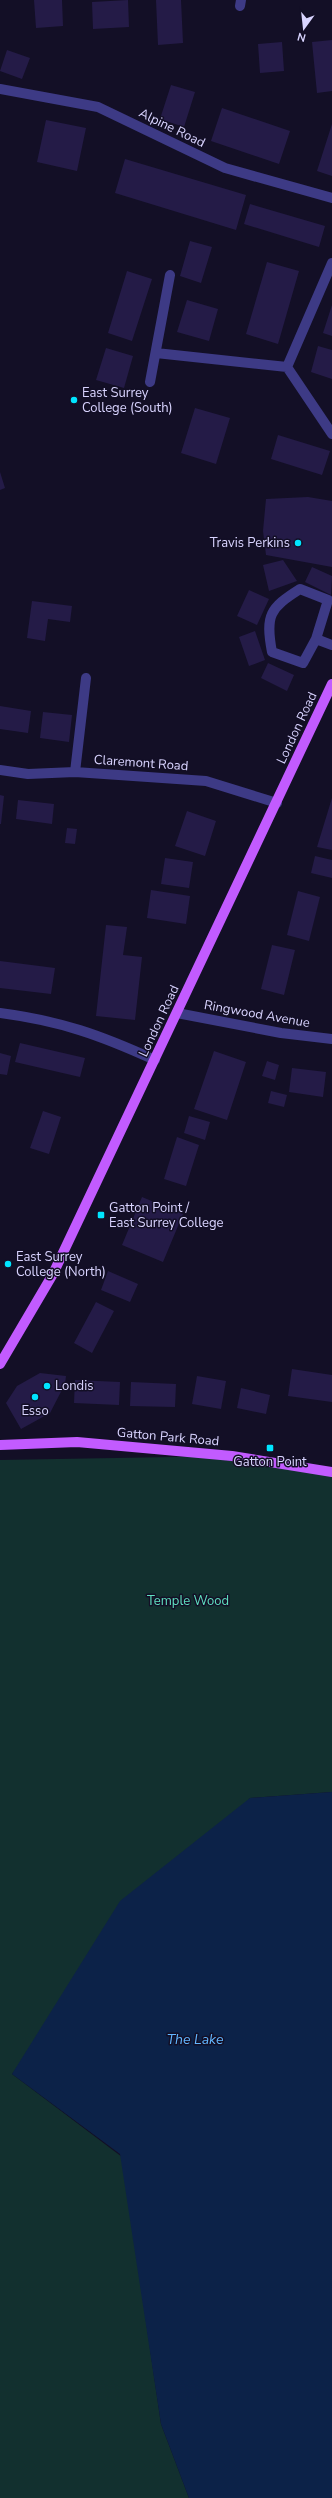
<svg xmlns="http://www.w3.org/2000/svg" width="332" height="2498" font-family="'Nunito Sans',sans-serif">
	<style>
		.green { fill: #12302f }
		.water { fill: #0c2248 }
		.building { fill: #241b47 }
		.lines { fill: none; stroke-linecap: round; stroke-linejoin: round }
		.minor { stroke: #3d3a85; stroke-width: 10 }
		.major { stroke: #c25bff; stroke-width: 10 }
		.poi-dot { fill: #00e5ff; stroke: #130f26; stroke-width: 1.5 }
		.labels { text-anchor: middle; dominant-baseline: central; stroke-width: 3; stroke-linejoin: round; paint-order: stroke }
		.street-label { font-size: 13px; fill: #d9d4ff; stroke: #130f26 }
		.poi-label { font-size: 13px; fill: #d9d4ff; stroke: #130f26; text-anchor: start }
		.park-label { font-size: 13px; fill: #5fe0c0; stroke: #130f26 }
		.water-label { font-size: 14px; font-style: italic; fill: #62b6ff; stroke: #130f26 }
	</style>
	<rect width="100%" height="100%" fill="#130f26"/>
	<path class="green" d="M232 1456 332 1472V1792L250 1798 12 2074 122 2157 161 2424 189 2498H0V1460Z"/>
	<path class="water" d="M332 1792V2498H189L161 2424 120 2154 12 2074 120 1901 250 1798Z"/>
	<path class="building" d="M34 0H62L63 26 36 28Z
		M128 0 129 27 93 29 92 2Z
		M156 0H181L183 43 158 45Z
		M332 40V91L317 93 312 42Z
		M282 42 284 71 260 73 258 44Z
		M7 50 30 58 22 79 0 71Z
		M171 85 195 92 184 127 160 119Z
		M222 108 290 131 279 164 211 141Z
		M46 120 86 128 77 171 37 162Z
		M332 124V176L317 171Z
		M125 159 246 195 236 230 115 193Z
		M250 204 325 226 319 247 244 224Z
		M190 241 212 247 201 283 180 276Z
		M267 262 299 271 278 344 246 334Z
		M127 271 152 279 132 341 108 333Z
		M187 300 218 309 209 341 177 332Z
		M332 305V336L323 333Z
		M318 346 332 350V379L311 372Z
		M106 348 133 356 124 388 96 380Z
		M195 408 230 418 216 464 181 453Z
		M278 435 330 451 322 475 271 459Z
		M0 472 5 488 0 490Z
		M308 497 332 501V567L266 555 263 531 266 499Z
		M283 560 297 581 269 591 263 565Z
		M312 567 332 576 331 595 305 582Z
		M249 590 269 599 257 625 237 616Z
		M32 601 72 606 70 622 48 619 45 641 27 638Z
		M255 631 265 660 249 666 239 637Z
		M268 663 294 675 287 691 261 678Z
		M0 706 31 711 28 733 0 729Z
		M43 712 72 715 69 742 40 738Z
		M0 795 4 796 1 824H0Z
		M332 798V850L317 847Z
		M18 800 54 804 52 824 16 819Z
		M187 811 216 821 205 856 175 846Z
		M67 828 77 829 75 844 65 843Z
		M315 856 332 860V878L311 873Z
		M165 858 193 862 189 888 161 884Z
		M151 890 190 896 186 924 147 918Z
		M298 891 320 897 309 941 287 935Z
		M106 925 127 927 123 955 142 957 135 1020 96 1016Z
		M272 945 295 950 284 995 261 989Z
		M0 961 55 968 51 994 0 988Z
		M20 1043 85 1058 80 1077 15 1062Z
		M214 1051 246 1062 227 1120 194 1109Z
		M0 1053 11 1056 7 1075 0 1074Z
		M267 1061 279 1065 275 1080 262 1076Z
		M292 1068 326 1072 323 1097 289 1092Z
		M271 1091 287 1095 284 1107 268 1103Z
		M43 1111 61 1117 49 1154 30 1148Z
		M189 1116 210 1122 205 1140 184 1133Z
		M177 1137 199 1145 186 1186 164 1179Z
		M142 1197 183 1214 163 1262 122 1245Z
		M108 1271 138 1284 130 1302 101 1290Z
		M96 1302 114 1311 92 1353 74 1343Z
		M292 1369 332 1375V1402L288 1396Z
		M40 1373 66 1376 65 1384 50 1413 21 1429 6 1403 17 1386Z
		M197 1376 226 1381 221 1409 192 1404Z
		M75 1380 120 1382 119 1405 74 1403Z
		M131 1382 176 1384 175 1407 130 1406Z
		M241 1388 270 1395 266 1414 237 1408Z"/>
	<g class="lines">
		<path class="minor" d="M240 6 241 0
			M0 89 98 107 225 168 332 198
			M156 353 287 367 332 434
			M287 367 332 263
			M150 382 170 275
			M300 589 328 600 316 639 303 663 272 652C265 615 270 608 300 589Z
			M316 639 332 645
			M0 770 28 774 75 772 206 781 277 803
			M75 772 86 678
			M0 1013C61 1021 100 1035 155 1060
			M177 1013 281 1033 332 1039"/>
		<path class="major" d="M0 1364 53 1274 332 684
			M0 1445 77 1442 232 1456 332 1472"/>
	</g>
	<g class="poi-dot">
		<circle cx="74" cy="400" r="4"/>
		<circle cx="298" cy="543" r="4"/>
		<rect x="97" y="1211" width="8" height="8" rx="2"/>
		<circle cx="8" cy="1264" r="4"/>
		<circle cx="47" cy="1386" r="4"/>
		<circle cx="35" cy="1397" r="4"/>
		<rect x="266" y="1444" width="8" height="8" rx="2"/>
	</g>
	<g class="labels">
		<g class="street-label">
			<text transform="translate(172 128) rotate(26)">Alpine Road</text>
			<text transform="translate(297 728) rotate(-65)">London Road</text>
			<text transform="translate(141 763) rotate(4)">Claremont Road</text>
			<text transform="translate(257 1014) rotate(10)">Ringwood Avenue</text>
			<text transform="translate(159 1021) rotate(-65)">London Road</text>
			<text transform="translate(168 1437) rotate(5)">Gatton Park Road</text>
		</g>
		<g class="poi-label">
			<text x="82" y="393">East Surrey<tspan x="82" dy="15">College (South)</tspan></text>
			<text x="290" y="543" text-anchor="end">Travis Perkins</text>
			<text x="109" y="1208">Gatton Point /<tspan x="109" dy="15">East Surrey College</tspan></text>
			<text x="16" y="1257">East Surrey<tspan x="16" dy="15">College (North)</tspan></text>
			<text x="55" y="1386">Londis</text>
			<text x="35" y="1411" text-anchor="middle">Esso</text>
			<text x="270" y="1462" text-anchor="middle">Gatton Point</text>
		</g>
		<g class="park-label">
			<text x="188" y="1601">Temple Wood</text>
		</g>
		<g class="water-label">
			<text x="195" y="2039">The Lake</text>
		</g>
	</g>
	<g transform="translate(304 28) rotate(195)" stroke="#130f26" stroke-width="3" paint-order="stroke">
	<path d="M0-3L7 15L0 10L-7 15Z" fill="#d9d4ff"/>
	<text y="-6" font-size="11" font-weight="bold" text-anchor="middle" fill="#d9d4ff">N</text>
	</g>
</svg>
